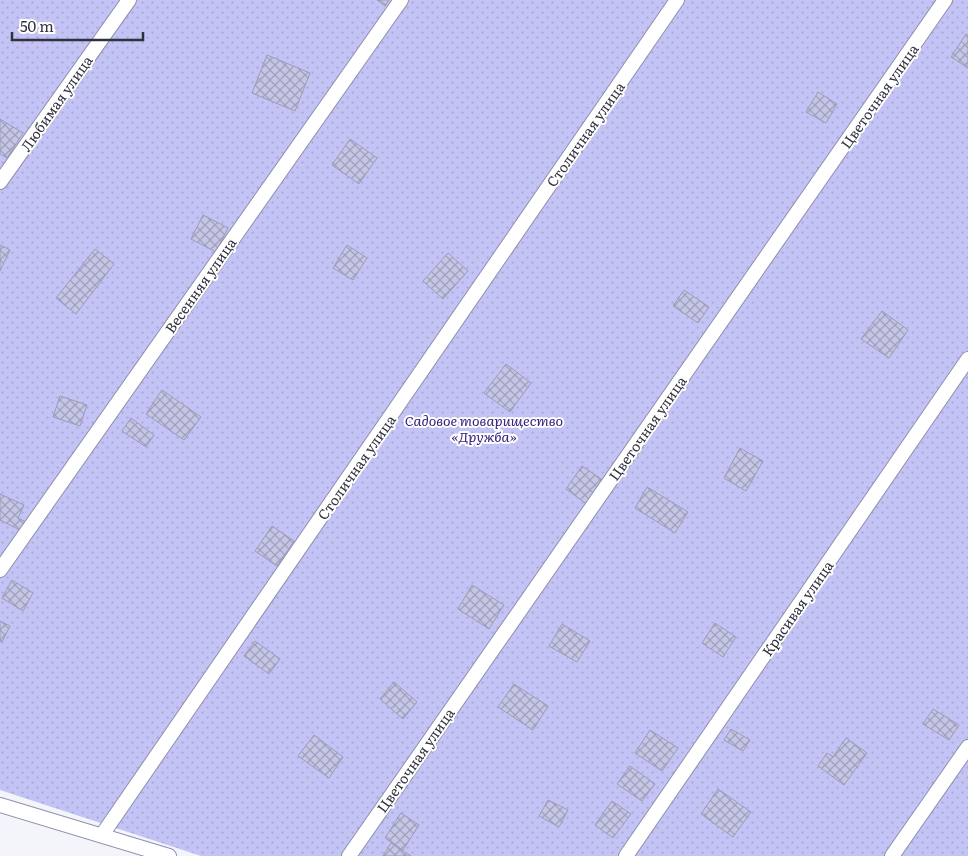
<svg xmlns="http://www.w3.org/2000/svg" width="968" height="856" font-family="Literata,serif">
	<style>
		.garden { fill: url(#garden-dots) }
		.building { fill: url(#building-cross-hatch); stroke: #9b9bbb }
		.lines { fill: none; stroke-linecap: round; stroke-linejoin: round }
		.minor-casing { stroke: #9090af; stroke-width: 16 }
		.minor { stroke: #fff; stroke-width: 14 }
		.labels { text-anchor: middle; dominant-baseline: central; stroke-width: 4; stroke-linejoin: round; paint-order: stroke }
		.street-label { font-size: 14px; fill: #31313e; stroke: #fff }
		.park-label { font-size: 14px; font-style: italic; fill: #37247f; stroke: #fff }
	</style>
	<defs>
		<pattern id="garden-dots" width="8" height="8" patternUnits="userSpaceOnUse" patternTransform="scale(1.25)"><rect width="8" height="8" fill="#c4c3f5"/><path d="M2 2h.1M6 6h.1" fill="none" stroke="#a9a8d3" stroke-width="1.8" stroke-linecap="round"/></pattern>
		<pattern id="building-cross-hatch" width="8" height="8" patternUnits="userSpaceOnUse" patternTransform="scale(1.25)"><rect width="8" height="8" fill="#c5c5e6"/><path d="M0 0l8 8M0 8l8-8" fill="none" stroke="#a1a1bc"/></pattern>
	</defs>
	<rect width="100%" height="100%" fill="#f4f4fb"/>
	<path class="garden" d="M0 0H968V856H201L0 790Z"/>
	<path class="building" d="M377 0H389L385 6Z
		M966 34 968 35V68L951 57Z
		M267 55 310 73 295 111 252 93Z
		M818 92 837 104 826 123 806 112Z
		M0 119 23 133 7 158 0 154Z
		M350 139 377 158 359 184 332 165Z
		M203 215 228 228 216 252 191 239Z
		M0 245 10 250 0 271Z
		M347 245 367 258 353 280 333 268Z
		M95 249 114 264 76 314 56 298Z
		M448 253 468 271 443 299 423 281Z
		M684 290 709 307 698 323 673 306Z
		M882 311 908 330 889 358 861 339Z
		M506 364 531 383 510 412 484 393Z
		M162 390 201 417 184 440 146 414Z
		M60 396 87 405 80 426 53 417Z
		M131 418 154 435 146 447 122 431Z
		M740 448 763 461 746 491 724 478Z
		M582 466 604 481 588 505 566 489Z
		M647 487 688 512 675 533 635 508Z
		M0 494 24 505 18 518 28 523 24 532 0 520Z
		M272 526 294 541 277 566 255 551Z
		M12 580 33 593 23 611 2 598Z
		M472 585 504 605 489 629 458 609Z
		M0 621 10 626 2 642 0 641Z
		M715 623 736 637 723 657 702 643Z
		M562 624 590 641 577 662 549 646Z
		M255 641 280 659 269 674 244 656Z
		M394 682 417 702 403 719 380 699Z
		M514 684 548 706 533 730 498 707Z
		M933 709 959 725 949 740 923 724Z
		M731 729 750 740 743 751 724 740Z
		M650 730 678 748 662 771 635 753Z
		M314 735 343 757 329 778 298 756Z
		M846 738 867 753 844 785 818 766 827 753 833 757Z
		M630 766 655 784 642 801 617 784Z
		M718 789 751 812 733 837 701 814Z
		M548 800 568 810 559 827 539 816Z
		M612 801 631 814 613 838 595 825Z
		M401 813 419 825 403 850 385 838Z
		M391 843 411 856H383Z"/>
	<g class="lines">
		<defs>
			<path id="minor" d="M0 182 129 0
				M0 570 401 0
				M0 805 169 856
				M102 835 677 0
				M349 856 945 0
				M626 856 968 359
				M892 856 968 747"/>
		</defs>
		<use href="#minor" class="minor-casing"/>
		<use href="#minor" class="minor"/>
	</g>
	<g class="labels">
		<g class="street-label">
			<text transform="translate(879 96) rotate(-55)">Цветочная улица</text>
			<text transform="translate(56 103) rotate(-55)">Любимая улица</text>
			<text transform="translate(585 134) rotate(-55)">Столичная улица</text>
			<text transform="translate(200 285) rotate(-55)">Весенняя улица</text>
			<text transform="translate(647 428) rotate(-55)">Цветочная улица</text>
			<text transform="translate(356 467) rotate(-55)">Столичная улица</text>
			<text transform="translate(797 608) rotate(-55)">Красивая улица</text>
			<text transform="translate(415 760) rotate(-55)">Цветочная улица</text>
		</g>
		<g class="park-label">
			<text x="484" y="420">Садовое товарищество<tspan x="484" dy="16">«Дружба»</tspan></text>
		</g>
	</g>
	<path d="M12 32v8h131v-8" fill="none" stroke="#31313e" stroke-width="2.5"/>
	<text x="20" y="32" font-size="15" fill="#31313e" stroke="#ffffff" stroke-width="4" paint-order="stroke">50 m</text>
</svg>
